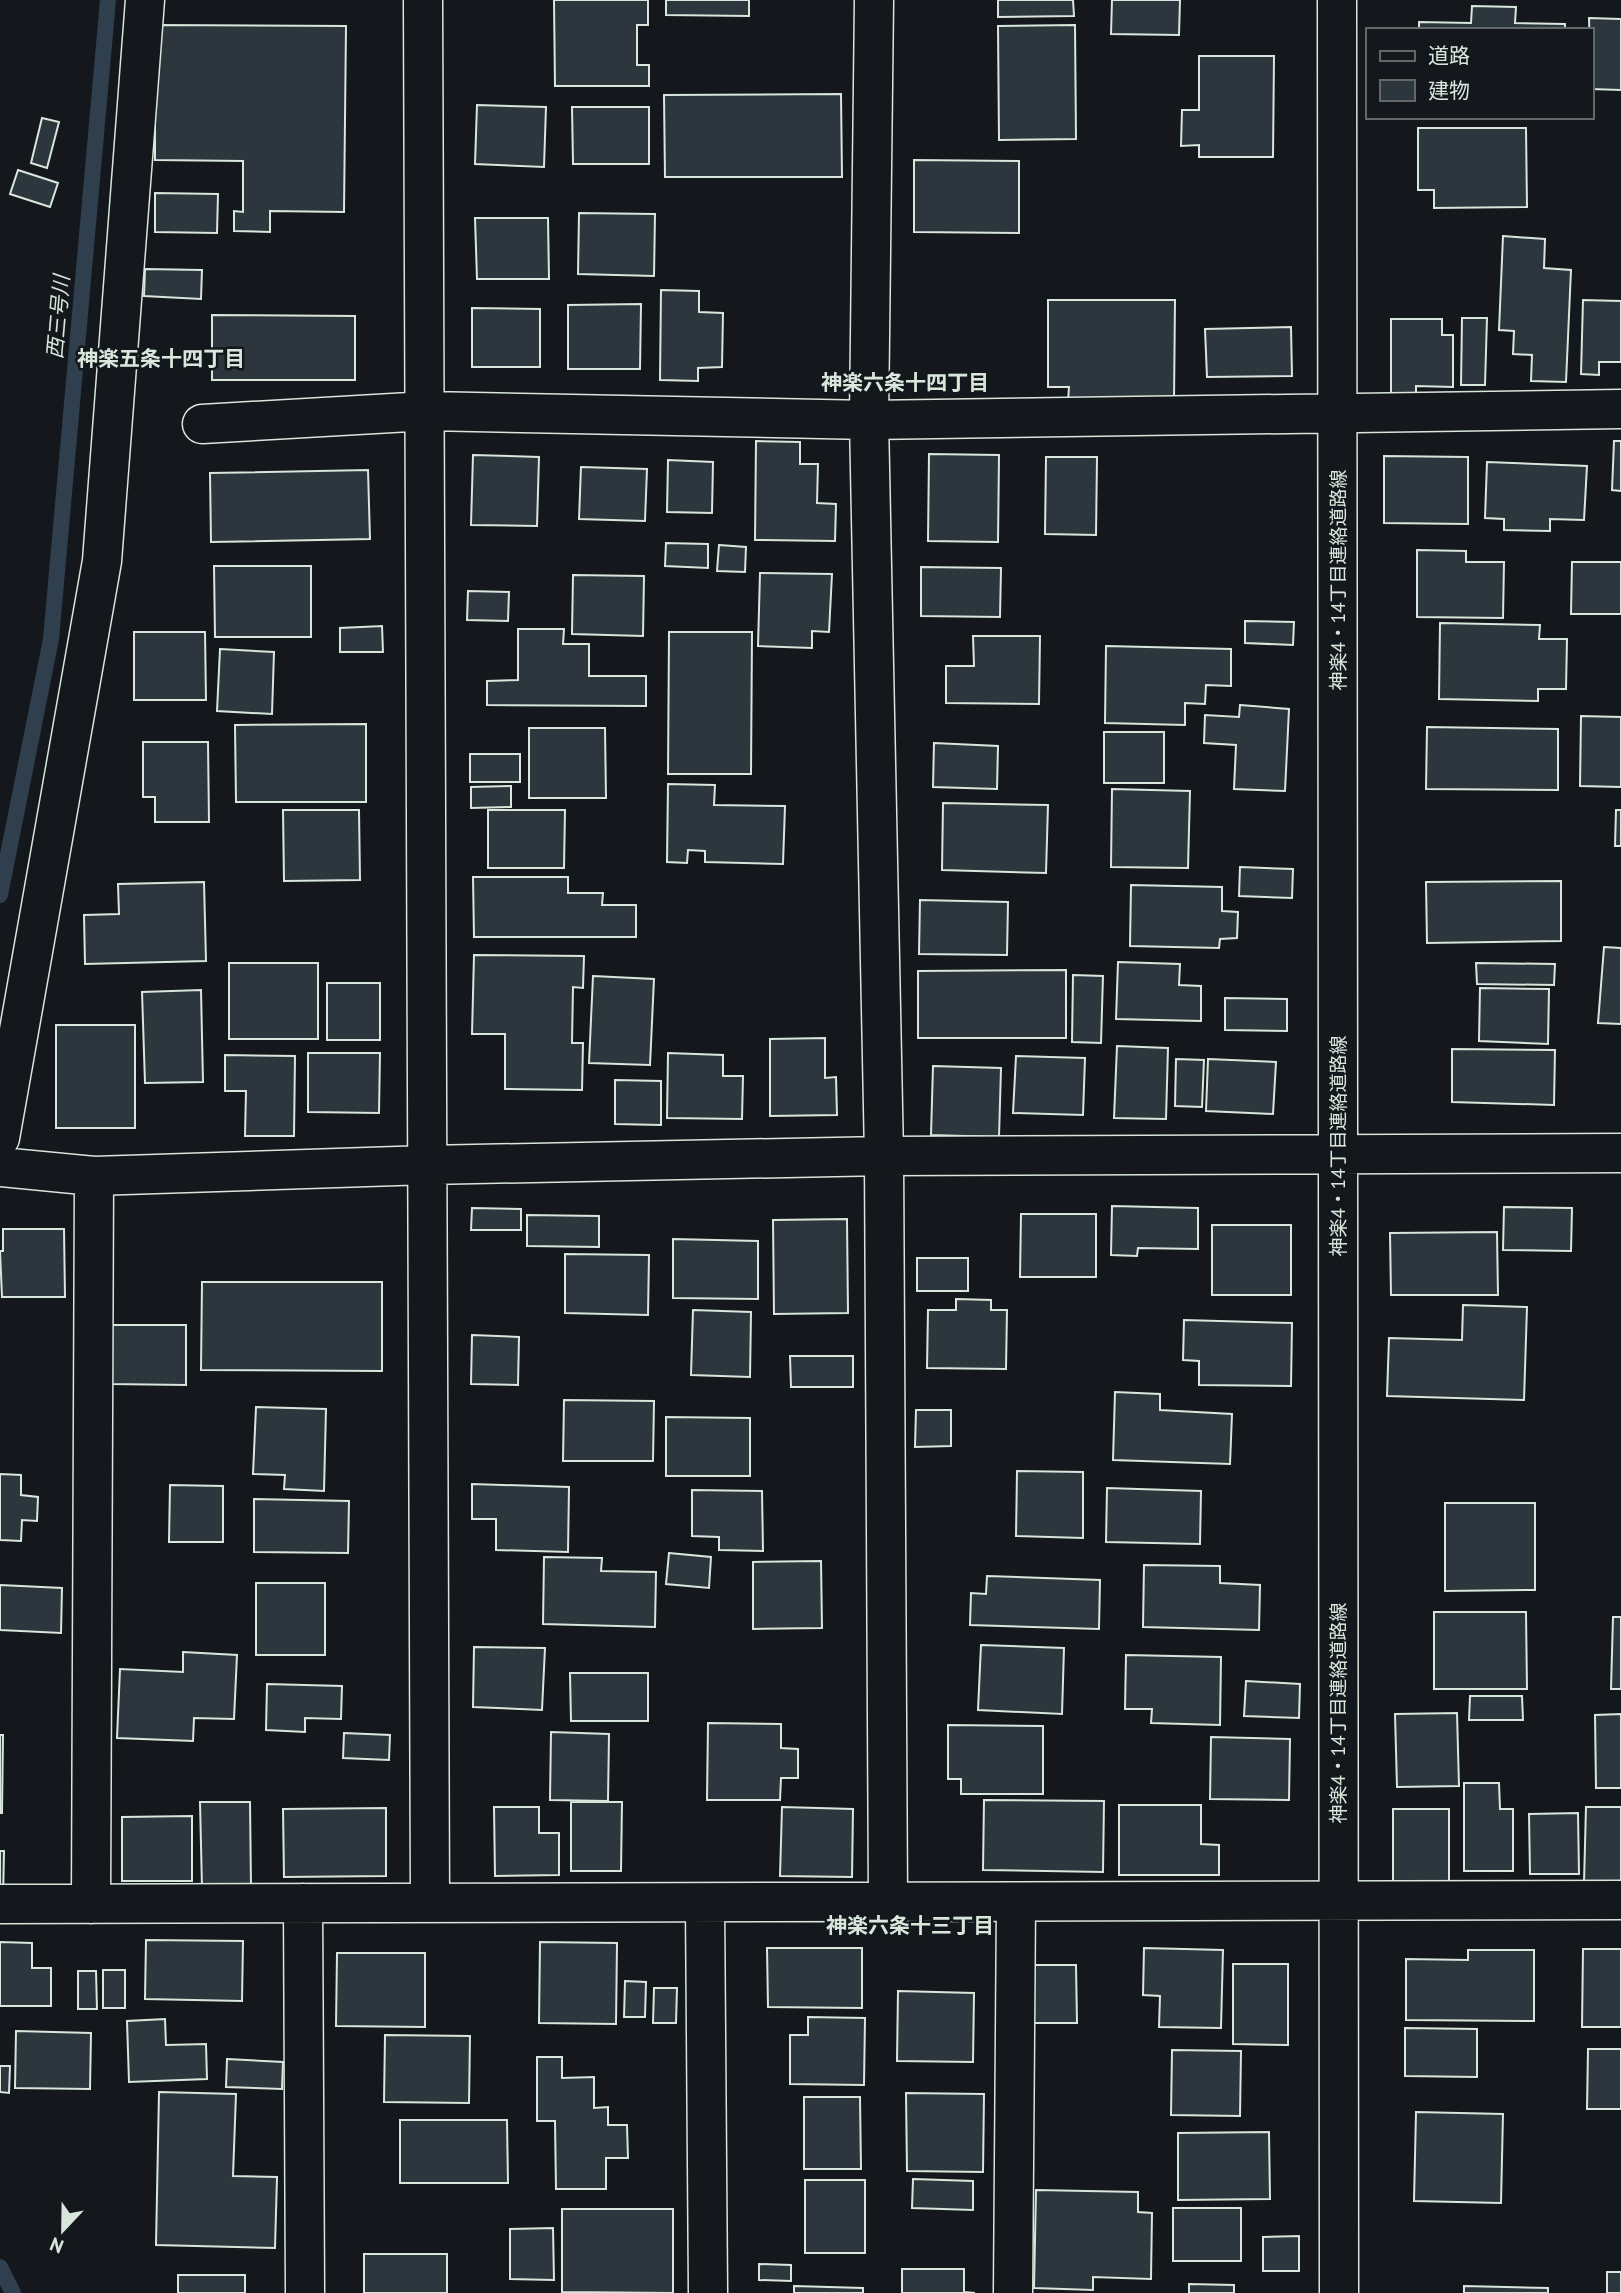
<svg xmlns="http://www.w3.org/2000/svg" width="1621" height="2293" font-family="'PT Sans','Noto Sans JP',sans-serif">
	<style>
		.lines { fill: none; stroke-linecap: round; stroke-linejoin: round }
		.stream { stroke: #2f3f4d; stroke-width: 16 }
		.building { fill: #2c363c; stroke: #d8e6dc; stroke-width: 2 }
		.minor-casing { stroke: #d8e6dc; stroke-width: 41 }
		.minor { stroke: #14181c; stroke-width: 38 }
		.labels { text-anchor: middle; dominant-baseline: central; stroke-width: 5; stroke-linejoin: round; paint-order: stroke }
		.street-label { font-size: 19px; fill: #d8e6dc; stroke: #14181c }
		.water-label { font-size: 21px; font-style: italic; fill: #d8e6dc; stroke: #14181c }
		.neighbourhood-label { font-size: 21px; font-weight: bold; fill: #d8e6dc; stroke: #14181c }
	</style>
	<rect width="100%" height="100%" fill="#14181c"/>
	<g class="lines">
		<path class="stream" d="M0 895 51 639 108 0
			M0 2267 13 2293"/>
	</g>
	<path class="building" d="M554 0H648V25H637V65H649V86H555Z
		M666 0H749V16L666 15Z
		M998 0H1073L1074 16 998 17Z
		M1112 0H1180L1179 35 1111 34Z
		M1472 6 1516 7 1515 23 1565 24V30H1419V22L1471 23Z
		M1589 18 1621 19V90L1591 89Z
		M155 25 346 26 344 212 270 211V232L234 231V211L243 212V161L155 160Z
		M1075 25 1076 139 999 140 998 26Z
		M1199 56H1274L1273 157H1199V145L1181 146 1182 110H1199Z
		M841 94 842 177H665L664 95Z
		M477 105 546 107 544 167 475 164Z
		M572 107H649V164H573Z
		M42 118 59 122 47 168 31 163Z
		M1418 128H1526L1527 207 1434 208V190H1418Z
		M914 160 1019 161V233L914 232Z
		M18 170 58 183 50 207 10 194Z
		M155 193 218 194 217 233 155 232Z
		M579 213 655 214 654 276 578 274Z
		M475 218H548L549 279H477Z
		M1503 236 1545 239 1544 268 1571 270 1566 382 1531 381 1532 355 1513 354 1514 331 1499 330Z
		M145 269 202 270 201 299 144 296Z
		M661 290 699 291V312L723 313 722 367 698 368V381L660 380Z
		M1048 300H1175L1174 401H1068L1069 387H1048Z
		M1583 300 1621 301V362H1599V375L1581 374Z
		M641 304 640 369H568V305Z
		M472 308 540 309V367H472Z
		M212 315 355 316V380H212Z
		M1462 318H1487L1485 385H1461Z
		M1391 319H1442V335H1453V387L1416 386V402H1391Z
		M1291 327 1292 376 1207 377 1205 329Z
		M756 441 800 442V464H818L817 503 836 504 835 541 755 540Z
		M1614 441H1621V491L1612 490Z
		M929 454 999 455 998 542 928 541Z
		M473 455 539 457 537 526 471 525Z
		M1384 456 1468 457V524L1384 523Z
		M1046 457H1097L1096 535 1045 534Z
		M668 460 713 462 712 513 667 512Z
		M1487 462 1587 466 1584 520 1550 519V531L1504 530V519L1485 518Z
		M581 467 647 469 645 521 579 519Z
		M368 470 370 539 211 542 210 473Z
		M666 543 708 544V568L665 566Z
		M719 545 746 547 745 572 717 571Z
		M1417 550 1466 551V562H1504L1503 618 1417 617Z
		M1572 562H1621V614H1571Z
		M214 566H311V637H215Z
		M921 567 1001 568 1000 617 921 616Z
		M760 573 832 574 829 632 812 631V648L758 646Z
		M573 575 644 576 643 636 572 634Z
		M468 591 509 592 508 621 467 620Z
		M1245 621 1294 622 1293 645 1245 643Z
		M1440 623 1540 625 1539 639H1567L1566 689H1538V701L1439 699Z
		M382 626 383 652H340V628Z
		M518 629H564L563 644H589V676H646V706L487 705V681L518 680Z
		M134 632H205L206 700H134Z
		M669 632H752L751 774H668Z
		M973 636H1040L1039 704 946 703V666H974Z
		M1106 646 1231 649V686L1206 685 1205 704 1185 703V725L1105 723Z
		M220 649 274 652 272 714 217 711Z
		M1240 705 1289 709 1285 791 1234 789 1236 745 1204 743 1205 715 1239 717Z
		M1581 716 1621 717V787L1580 786Z
		M366 724V802H236L235 725Z
		M1427 727 1558 729V790L1426 789Z
		M529 728H605L606 798H529Z
		M1104 732H1164V783H1104Z
		M143 742H208L209 822H155V797H143Z
		M934 743 998 746 997 789 933 787Z
		M470 754H520V782H470Z
		M668 784 715 785 714 805 785 806 783 864 705 862V851L688 850 687 863 667 862Z
		M511 786V807L471 808V787Z
		M1112 789 1190 791 1188 868 1111 867Z
		M943 803 1048 805 1046 873 942 870Z
		M283 810H359L360 880 284 881Z
		M488 810H565L564 868H488Z
		M1616 810H1621V846H1615Z
		M1240 867 1293 869 1292 898 1239 896Z
		M473 877H568V893H603L602 905H636V937H474Z
		M1561 881V941L1427 943 1426 882Z
		M204 882 206 961 85 964 84 915 119 914 118 884Z
		M1131 885 1222 887V911L1238 912 1237 938 1220 939 1219 948 1130 946Z
		M920 900 1008 902 1007 955 919 954Z
		M1604 947 1621 948V1024L1598 1023Z
		M474 955 584 956 583 988 573 987 572 1043H583L582 1090 505 1089V1034H472Z
		M1118 962 1180 964 1179 985 1201 986V1021L1116 1019Z
		M229 963H318V1039H229Z
		M1476 963 1555 964 1554 985 1477 984Z
		M1066 970V1038H918V971Z
		M1073 975 1103 976 1101 1043 1072 1042Z
		M593 976 654 979 650 1065 589 1063Z
		M327 983H380V1040H327Z
		M1480 988 1549 989 1548 1044 1479 1041Z
		M201 990 203 1082 145 1083 142 992Z
		M1225 998 1287 999V1031L1225 1030Z
		M56 1025H135V1128H56Z
		M825 1038V1078L836 1077 837 1115 770 1116V1039Z
		M1117 1046 1168 1048 1166 1119 1114 1118Z
		M1452 1049 1555 1050 1554 1105 1452 1102Z
		M308 1053H380L379 1113 308 1112Z
		M668 1053 723 1055V1076H743L742 1119 667 1118Z
		M225 1055 295 1056 294 1136H245L246 1091H225Z
		M1016 1056 1085 1058 1083 1115 1013 1113Z
		M1176 1059 1204 1060 1202 1107 1175 1106Z
		M1208 1059 1276 1062 1273 1114 1206 1111Z
		M933 1066 1001 1068 999 1137 931 1135Z
		M615 1080 661 1081V1125L615 1124Z
		M1112 1206 1198 1208V1249L1138 1248 1137 1256 1111 1255Z
		M1504 1207 1572 1208 1571 1251 1503 1250Z
		M472 1208 521 1209V1230H471Z
		M1021 1214H1096V1277H1020Z
		M527 1215 599 1216V1247L527 1246Z
		M847 1219 848 1313 774 1314 773 1220Z
		M1212 1225H1291V1295H1212Z
		M3 1229H64L65 1297H2L0 1251H3Z
		M1497 1232 1498 1295H1391L1390 1233Z
		M673 1239 758 1241V1299L673 1298Z
		M565 1254 649 1255 648 1315 565 1313Z
		M917 1258H968V1291H917Z
		M202 1282H382V1371L201 1370Z
		M956 1299 991 1300V1310H1007L1006 1369 927 1368 928 1310H956Z
		M1463 1305 1527 1307 1524 1400 1387 1396 1389 1338 1462 1340Z
		M693 1310 751 1312 750 1377 691 1375Z
		M1184 1320 1292 1323 1291 1386 1199 1385V1361L1183 1360Z
		M110 1325H186V1385L110 1384Z
		M472 1335 519 1337 518 1385 471 1384Z
		M790 1356H853V1387H791Z
		M1115 1392 1160 1394V1410L1232 1414 1230 1464 1113 1460Z
		M564 1400 654 1401 653 1461H563Z
		M256 1407 326 1409 324 1491 284 1489 285 1475 253 1474Z
		M916 1410H951V1446L915 1447Z
		M666 1417 750 1418V1476H666Z
		M1017 1471 1083 1472V1538L1016 1536Z
		M0 1474 21 1475V1495L38 1497 37 1521 22 1520 21 1541 0 1540Z
		M472 1484 569 1487 568 1552 496 1550V1519H472Z
		M170 1485 223 1486V1542H169Z
		M1107 1488 1201 1491 1200 1544 1106 1542Z
		M692 1490 762 1491 763 1551 719 1550V1537L692 1536Z
		M254 1499 349 1501 348 1553 254 1552Z
		M1445 1503H1535V1590L1445 1591Z
		M669 1553 711 1557 709 1588 666 1584Z
		M544 1557 602 1558 601 1571 656 1572 655 1627 543 1624Z
		M821 1561 822 1628 753 1629V1562Z
		M1144 1565 1220 1566V1583L1260 1585 1259 1630 1143 1627Z
		M987 1576 1100 1580 1099 1629 970 1625 971 1593 986 1594Z
		M256 1583H325V1655H256Z
		M0 1585 62 1588 61 1633 0 1630Z
		M1434 1612H1526L1527 1689H1434Z
		M1613 1617H1621V1689H1611Z
		M981 1645 1064 1648 1062 1714 978 1710Z
		M474 1647 545 1648 542 1710 473 1707Z
		M183 1652 237 1655 234 1719 194 1718 193 1741 117 1738 120 1669 183 1672Z
		M1126 1655 1221 1657 1220 1725 1151 1723 1152 1709H1125Z
		M570 1673H648V1721H571Z
		M1246 1681 1300 1684 1299 1718 1244 1716Z
		M267 1684 342 1686 341 1719 305 1718V1732L266 1730Z
		M1470 1696H1522L1523 1720H1469Z
		M1457 1713 1459 1786 1397 1787 1395 1714Z
		M1621 1714V1788H1596L1595 1715Z
		M708 1723 781 1724V1748L798 1749V1778H781L780 1800H707Z
		M948 1725 1043 1726V1794H961V1779H948Z
		M551 1732 609 1734 608 1801 550 1800Z
		M344 1733 390 1735 389 1760 343 1758Z
		M0 1735H3L2 1813H0Z
		M1211 1737 1290 1739 1289 1800 1210 1799Z
		M1464 1783H1499L1500 1809H1513V1871H1464Z
		M984 1800 1104 1801 1103 1872 983 1870Z
		M200 1802H250L251 1887 202 1888Z
		M571 1802H622L621 1871H571Z
		M1119 1805H1201V1844L1219 1845V1875H1119Z
		M494 1807H539V1833H559V1875L495 1876Z
		M782 1807 853 1809 852 1877 780 1876Z
		M1586 1807H1621V1882L1584 1883Z
		M386 1808V1876L284 1877 283 1809Z
		M1393 1809H1449V1885L1393 1884Z
		M1578 1813 1579 1874H1530L1529 1814Z
		M192 1816V1881H122V1817Z
		M0 1851H4L3 1901H0Z
		M146 1940 243 1941 242 2001 145 1999Z
		M0 1942 32 1943V1968H51V2006H0Z
		M540 1942 617 1943 616 2024 539 2023Z
		M767 1948H862V2008L768 2007Z
		M1144 1948 1223 1950 1221 2028 1159 2027 1160 1996 1143 1995Z
		M1583 1949H1621V2027H1582Z
		M1468 1950H1534V2021L1406 2020V1959L1468 1960Z
		M337 1953H425V2027L336 2026Z
		M1233 1964H1288V2045L1233 2044Z
		M1032 1965H1076L1077 2023H1032Z
		M103 1970H125V2008H103Z
		M78 1971H96L97 2009H78Z
		M625 1981 646 1982 645 2017H624Z
		M654 1988H677L676 2023H653Z
		M898 1991 974 1993 973 2062 897 2061Z
		M808 2017 865 2018 864 2085 790 2084V2035H808Z
		M165 2019 166 2045 206 2044 207 2079 129 2082 127 2021Z
		M1405 2028 1477 2029V2077L1405 2076Z
		M16 2031 91 2033 90 2089 15 2088Z
		M385 2035 470 2036 469 2103 384 2102Z
		M1588 2049H1621V2109H1587Z
		M1172 2050 1241 2051 1240 2116 1171 2115Z
		M537 2057H562V2078L594 2077V2108L608 2107V2125H627L628 2158H606V2189H556L555 2121H537Z
		M227 2059 283 2062 282 2089 226 2087Z
		M0 2066H10L9 2093 0 2092Z
		M159 2092 236 2094 233 2176 277 2177 275 2248 156 2245Z
		M906 2093 984 2094 983 2172 907 2171Z
		M804 2097H860L861 2169H804Z
		M1416 2112 1503 2114 1501 2203 1414 2201Z
		M400 2120H507L508 2183H400Z
		M1269 2132 1270 2199 1178 2200V2133Z
		M913 2179 973 2181V2210L912 2208Z
		M805 2180H865V2253H805Z
		M1036 2190 1138 2192V2212L1152 2213 1151 2279 1093 2277V2290L1034 2288Z
		M1173 2208H1241V2261H1173Z
		M562 2209H673V2293L562 2292Z
		M553 2228 554 2280 510 2279V2229Z
		M1299 2236V2271H1263V2237Z
		M364 2254H447V2293H364Z
		M759 2264 791 2265V2281L759 2280Z
		M902 2269H964V2292L975 2293H902Z
		M1607 2272H1621V2293H1607Z
		M178 2275H245V2293H178Z
		M1189 2284 1234 2285V2293H1189Z
		M794 2286 863 2288V2293H794Z
		M1464 2286 1548 2288V2293H1464Z"/>
	<g class="lines">
		<defs>
			<path id="minor" d="M423 0 430 1903
				M874 0 869 420 884 1156 888 1902
				M1337 0 1339 2293
				M202 424 427 411 869 420 1621 409
				M0 1138 102 561 145 0
				M0 1167 94 1176 427 1165 884 1156 1621 1153
				M303 1903 305 2293
				M705 1903 708 2293
				M0 1904 1621 1900
				M91 1904 94 1176
				M1013 2293 1016 1902"/>
		</defs>
		<use href="#minor" class="minor-casing"/>
		<use href="#minor" class="minor"/>
	</g>
	<g class="labels">
		<g class="street-label">
			<text transform="translate(1338 580) rotate(-90)">神楽4・14丁目連絡道路線</text>
			<text transform="translate(1338 1146) rotate(-90)">神楽4・14丁目連絡道路線</text>
			<text transform="translate(1338 1713) rotate(-90)">神楽4・14丁目連絡道路線</text>
		</g>
		<g class="water-label">
			<text transform="translate(58 317) rotate(-85)">西三号川</text>
		</g>
		<g class="neighbourhood-label">
			<text x="161" y="358">神楽五条十四丁目</text>
			<text x="905" y="382">神楽六条十四丁目</text>
			<text x="910" y="1925">神楽六条十三丁目</text>
		</g>
	</g>
	<rect x="1366" y="28" width="228" height="91" fill="#14181c" stroke="#626a69" stroke-width="2"/>
	<rect x="1380" y="51" width="35" height="10" fill="#14181c" stroke="#626a69" stroke-width="2"/>
	<text x="1428" y="63" font-size="21" fill="#d8e6dc">道路</text>
	<rect x="1380" y="80" width="35" height="21" fill="#2c363c" stroke="#626a69" stroke-width="2"/>
	<text x="1428" y="98" font-size="21" fill="#d8e6dc">建物</text>
	<g transform="translate(63 2230) rotate(202)" stroke="#14181c" stroke-width="5" paint-order="stroke">
	<path d="M0-5L12 26L0 18L-12 26Z" fill="#d8e6dc"/>
	<text y="-10" font-size="19" font-weight="bold" text-anchor="middle" fill="#d8e6dc">N</text>
	</g>
</svg>
